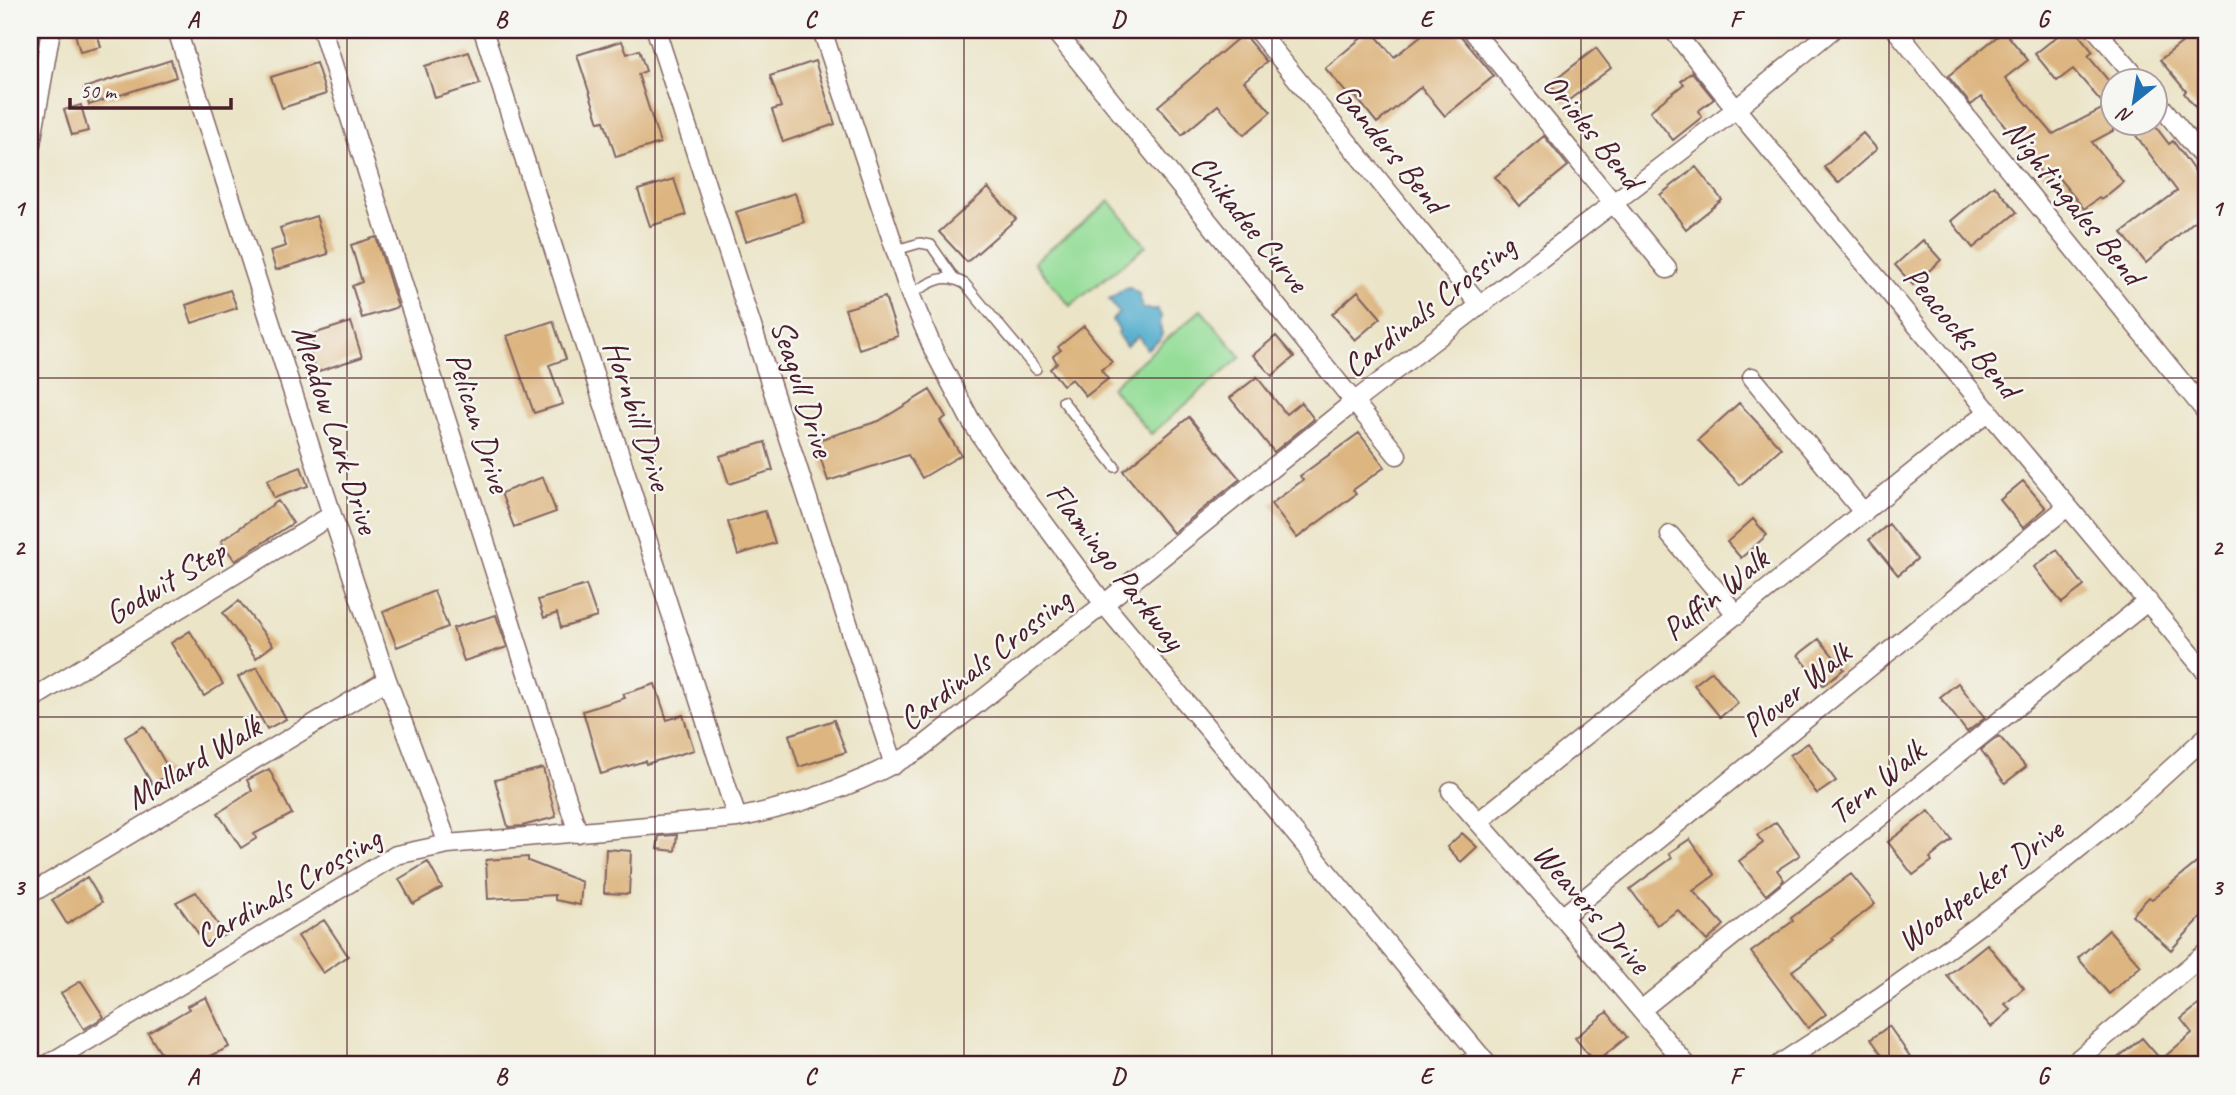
<svg xmlns="http://www.w3.org/2000/svg" width="2236" height="1095" font-family="Caveat,sans-serif">
	<style>
		.green { fill: #95dd98; stroke: #707e62; stroke-width: 2 }
		.water { fill: #4ca9cb; stroke: #4b647b; stroke-width: 2 }
		.building { fill: #ddb580 }
		.lines { fill: none; stroke-linecap: round; stroke-linejoin: round }
		.service-casing { stroke: #826462; stroke-width: 12 }
		.minor-casing { stroke: #826462; stroke-width: 21 }
		.service { stroke: #fff; stroke-width: 9 }
		.minor { stroke: #fff; stroke-width: 18 }
		.grid { fill: none; stroke: #4a1f2b; stroke-width: 2; stroke-opacity: 0.55 }
		.labels { text-anchor: middle; dominant-baseline: central; stroke-width: 5; stroke-linejoin: round; paint-order: stroke }
		.street-label { font-size: 33px; fill: #4a1f2b; stroke: #f6f6f2 }
		.neatline { fill: none; stroke: #4a1f2b; stroke-width: 2.5 }
		.grid-label { font-size: 23px; text-anchor: middle; font-weight: bold; fill: #4a1f2b }
	</style>
	<rect width="100%" height="100%" fill="#f6f6f2"/>
	<filter id="ink" filterUnits="userSpaceOnUse"><feTurbulence type="fractalNoise" baseFrequency=".0143" numOctaves="2"/><feDisplacementMap in="SourceGraphic" scale="14" xChannelSelector="R" yChannelSelector="G"/><feConvolveMatrix kernelMatrix="1 2 1 2 8 2 1 2 1" color-interpolation-filters="sRGB"/></filter>
	<filter id="wash" filterUnits="userSpaceOnUse"><feTurbulence type="fractalNoise" baseFrequency=".00686" numOctaves="4" result="noise"/><feDisplacementMap in="SourceGraphic" scale="28" xChannelSelector="R" yChannelSelector="G"/><feGaussianBlur stdDeviation="1.57" result="paint"/><feColorMatrix in="noise" values="0 0 0 0 0 0 0 0 0 0 0 0 0 0 0 0 0 1.4 0 .05"/><feComposite in="paint" operator="in"/></filter>
	<g filter="url(#wash)">
		<rect width="100%" height="100%" fill="#ebe4c7"/>
		<path class="green" d="M1110 201 1146 246 1070 306 1034 262Z
			M1201 310 1241 357 1151 434 1111 387Z"/>
		<path class="water" d="M1130 288 1139 294 1143 309H1157L1161 316 1160 325 1162 334 1160 339 1147 349 1138 336 1126 346 1118 335 1119 329 1112 320 1119 313 1109 300 1124 289Z"/>
		<g id="blocks">
			<path class="building" d="M74 30H96L101 47 80 52Z
				M1371 30 1394 57 1428 30H1456L1494 76 1445 116 1421 87 1377 123 1352 92 1348 95 1325 68Z
				M2065 30H2075L2093 52 2088 56 2113 86V131L2092 142 2123 182 2101 200 2099 198 2084 209 2052 170 2044 177 2029 157 2030 156 1981 97 1971 105 1948 76 2004 31 2028 60 2005 78 2053 134 2106 107 2073 69 2057 81 2035 54Z
				M2198 30H2206V98L2195 107 2184 93 2186 91 2160 60Z
				M1243 34 1267 62 1244 81 1271 112 1244 135 1218 105 1182 135 1158 106Z
				M622 41 627 54 639 50 646 71 638 74 660 143 616 157 604 121 599 122 577 55Z
				M1596 48 1611 68 1565 103 1550 84Z
				M469 52 480 84 435 98 425 66Z
				M171 60 176 77 89 105 84 88Z
				M815 61 835 124 783 142 772 110 781 107 770 76Z
				M316 63 326 94 282 108 271 77Z
				M1692 72 1714 99 1698 111 1702 117 1673 140 1650 111 1684 84 1681 81Z
				M81 105 88 131 72 135 64 110Z
				M2126 122H2152L2169 144 2173 141 2197 175 2201 171 2206 172V211L2146 263 2122 233 2177 191Z
				M1863 133 1877 149 1838 183 1824 167Z
				M1544 136 1568 166 1519 206 1495 177Z
				M1696 167 1722 200 1686 229 1660 195Z
				M674 179 686 215 650 226 638 190Z
				M1994 185 2017 212 1973 248 1951 221Z
				M988 188 1016 219 967 262 939 232Z
				M795 193 804 222 746 241 736 212Z
				M316 216 328 254 276 270 270 251 286 246 280 228Z
				M376 237 398 307 362 318 352 286 362 282 351 245Z
				M1923 240 1941 260 1913 285 1895 265Z
				M230 290 237 308 192 323 186 305Z
				M1358 291 1381 318 1355 340 1332 314Z
				M885 297 898 336 859 349 845 309Z
				M553 321 566 359 549 365 563 404 534 413 507 336Z
				M351 322 362 357 316 372 310 352 315 350 310 335Z
				M1084 326 1112 362 1101 370 1108 379 1086 396 1072 379 1063 385 1050 369 1057 363 1053 356 1061 350 1058 347Z
				M1276 336 1294 357 1272 376 1253 355Z
				M1257 377 1286 414 1301 402 1314 419 1274 452 1230 398Z
				M930 390 946 417 940 421 961 455 922 478 908 455 828 481 815 441 879 421Z
				M1739 403 1781 448 1740 485 1698 440Z
				M1189 417 1240 479 1173 533 1123 471Z
				M1359 433 1385 467 1353 490 1356 494 1297 538 1271 504 1303 480 1300 476Z
				M765 442 773 470 729 484 720 456Z
				M301 467 308 486 274 498 267 480Z
				M543 477 556 512 514 527 501 493Z
				M2023 481 2046 508 2023 528 2000 500Z
				M278 501 293 523 235 561 221 541Z
				M765 511 775 543 738 555 728 522Z
				M1753 519 1767 535 1741 558 1727 542Z
				M1889 524 1917 559 1898 575 1869 540Z
				M2057 550 2084 586 2062 603 2034 567Z
				M586 585 597 617 561 628 557 613 544 618 538 600Z
				M434 591 448 627 397 647 383 612Z
				M239 601 273 645 256 658 223 613Z
				M496 615 507 647 464 661 453 628Z
				M190 631 223 684 204 696 171 643Z
				M1819 639 1844 669 1823 685 1798 655Z
				M257 667 286 719 267 729 238 677Z
				M1712 671 1738 703 1720 717 1694 685Z
				M1958 683 1985 718 1967 732 1940 697Z
				M655 684 667 720 683 715 694 750 646 764 645 761 601 774 583 711 625 698 623 694Z
				M834 720 846 752 799 767 789 735Z
				M144 726 171 773 152 784 125 737Z
				M1999 736 2026 767 2005 783 1981 750Z
				M1808 743 1836 781 1817 794 1790 755Z
				M543 768 556 817 522 826 508 827 495 780Z
				M269 769 292 814 254 834 257 838 241 848 218 813 252 791 247 780Z
				M1929 811 1952 840 1930 858 1932 861 1913 875 1888 842Z
				M1776 822 1800 855 1777 870 1784 880 1766 895 1739 861 1763 843 1757 835Z
				M1462 833 1477 847 1461 862 1447 847Z
				M677 835 675 851 657 849 659 836Z
				M1690 839 1715 875 1693 891 1724 925 1707 941 1678 910 1657 925 1630 889 1672 858 1669 853Z
				M606 849 631 851 629 894 604 893Z
				M528 857V861L582 882 580 905 555 900V895L488 899 486 860Z
				M2199 861 2206 869V912L2171 950 2132 915 2149 897 2152 899Z
				M428 862 442 888 413 904 399 879Z
				M1851 874 1875 904 1832 938 1834 940 1792 971 1826 1014 1808 1028 1751 952 1793 921 1791 918Z
				M87 877 102 902 67 924 52 900Z
				M196 892 225 935 205 943 176 902Z
				M324 920 348 956 323 973 298 936Z
				M2109 930 2141 966 2109 994 2078 958Z
				M1987 944 2024 988 2005 1004 2011 1010 1991 1027 1947 976Z
				M81 981 104 1017 84 1029 61 993Z
				M206 997 229 1047 193 1065H168L148 1033 189 1009 187 1006Z
				M2206 999V1065H2109L2142 1038 2161 1060 2192 1033 2181 1019Z
				M1607 1012 1627 1037 1595 1063 1575 1038Z
				M1889 1026 1916 1065H1889L1871 1039Z"/>
		</g>
	</g>
	<g filter="url(#ink)">
		<use href="#blocks" fill-opacity="0" stroke="#826462" stroke-width="2"/>
		<g class="lines">
			<defs>
				<path id="service" d="M896 250 920 243 931 245 954 278
					M910 294C932 283 942 271 965 284L1036 369
					M1063 401 1115 467"/>
				<path id="minor" d="M177 30 332 515 387 680 448 844
					M322 30 578 833
					M483 30 737 818
					M656 30 894 765
					M822 30 910 294 934 351 971 421 995 457 1104 604 1488 1065
					M1054 30 1397 455
					M1257 30 1479 304
					M1472 30 1667 269
					M1673 30 1736 109 2206 672
					M1896 30 2206 412
					M2096 30 2139 80
					M2156 100 2206 161
					M30 150 51 30
					M1752 377 1864 513
					M1670 535 1737 615
					M30 700 332 515
					M1451 791 1562 917 1687 1065
					M1478 822 1989 411
					M30 894 387 680
					M1562 917 2067 507
					M1641 1010 2148 601
					M47 1065 396 855 448 844 737 818C800 805 861 784 917 751L1104 604 1355 401 1736 109 1832 30
					M1465 1065 1481 1056
					M1778 1065C1887 995 1993 918 2094 836 2133 805 2169 770 2206 737
					M2071 1065 2206 953"/>
			</defs>
			<use href="#service" class="service-casing"/>
			<use href="#minor" class="minor-casing"/>
			<use href="#service" class="service"/>
			<use href="#minor" class="minor"/>
		</g>
	</g>
	<path class="grid" d="M347 30V1065M655 30V1065M964 30V1065M1272 30V1065M1581 30V1065M1889 30V1065M30 378H2206M30 717H2206"/>
	<g class="labels">
		<g class="street-label">
			<text transform="translate(1593 131) rotate(51)">Orioles Bend</text>
			<text transform="translate(1391 148) rotate(51)">Ganders Bend</text>
			<text transform="translate(2074 202) rotate(51)">Nightingales Bend</text>
			<text transform="translate(1250 223) rotate(51)">Chikadee Curve</text>
			<text transform="translate(1429 306) rotate(-38)">Cardinals Crossing</text>
			<text transform="translate(1962 332) rotate(50)">Peacocks Bend</text>
			<text transform="translate(803 388) rotate(72)">Seagull Drive</text>
			<text transform="translate(638 415) rotate(72)">Hornbill Drive</text>
			<text transform="translate(479 422) rotate(72)">Pelican Drive</text>
			<text transform="translate(336 429) rotate(72)">Meadow Lark Drive</text>
			<text transform="translate(1116 566) rotate(52)">Flamingo Parkway</text>
			<text transform="translate(165 582) rotate(-31)">Godwit Step</text>
			<text transform="translate(1715 594) rotate(-39)">Puffin Walk</text>
			<text transform="translate(985 659) rotate(-38)">Cardinals Crossing</text>
			<text transform="translate(1796 689) rotate(-39)">Plover Walk</text>
			<text transform="translate(193 762) rotate(-31)">Mallard Walk</text>
			<text transform="translate(1876 782) rotate(-39)">Tern Walk</text>
			<text transform="translate(1980 885) rotate(-37)">Woodpecker Drive</text>
			<text transform="translate(288 887) rotate(-30)">Cardinals Crossing</text>
			<text transform="translate(1592 908) rotate(49)">Weavers Drive</text>
		</g>
	</g>
	<rect width="2236" height="1095" fill="none" stroke="#f6f6f2" stroke-width="77"/>
	<g transform="translate(2134 102) rotate(210)"><circle r="33" fill="#f6f6f2" stroke="#b1a0a2" stroke-width="2"/>
	<path d="M0-5L12 26L0 18L-12 26Z" fill="#1f6fb2"/>
	<text y="-10" font-size="19" font-weight="bold" text-anchor="middle" fill="#4a1f2b">N</text>
	</g>
	<path d="M70 98v10h161v-10" fill="none" stroke="#4a1f2b" stroke-width="3.5"/>
	<text x="80" y="98" font-size="21" fill="#4a1f2b" stroke="#f6f6f2" stroke-width="5" paint-order="stroke">50 m</text>
	<rect x="38" y="38" width="2160" height="1018" class="neatline"/>
	<g class="grid-label">
		<text x="193" y="27">A</text>
		<text x="501" y="27">B</text>
		<text x="810" y="27">C</text>
		<text x="1118" y="27">D</text>
		<text x="1426" y="27">E</text>
		<text x="1735" y="27">F</text>
		<text x="2043" y="27">G</text>
		<text x="19" y="216">1</text>
		<text x="2217" y="216">1</text>
		<text x="19" y="555">2</text>
		<text x="2217" y="555">2</text>
		<text x="19" y="895">3</text>
		<text x="2217" y="895">3</text>
		<text x="193" y="1084">A</text>
		<text x="501" y="1084">B</text>
		<text x="810" y="1084">C</text>
		<text x="1118" y="1084">D</text>
		<text x="1426" y="1084">E</text>
		<text x="1735" y="1084">F</text>
		<text x="2043" y="1084">G</text>
	</g>
</svg>
